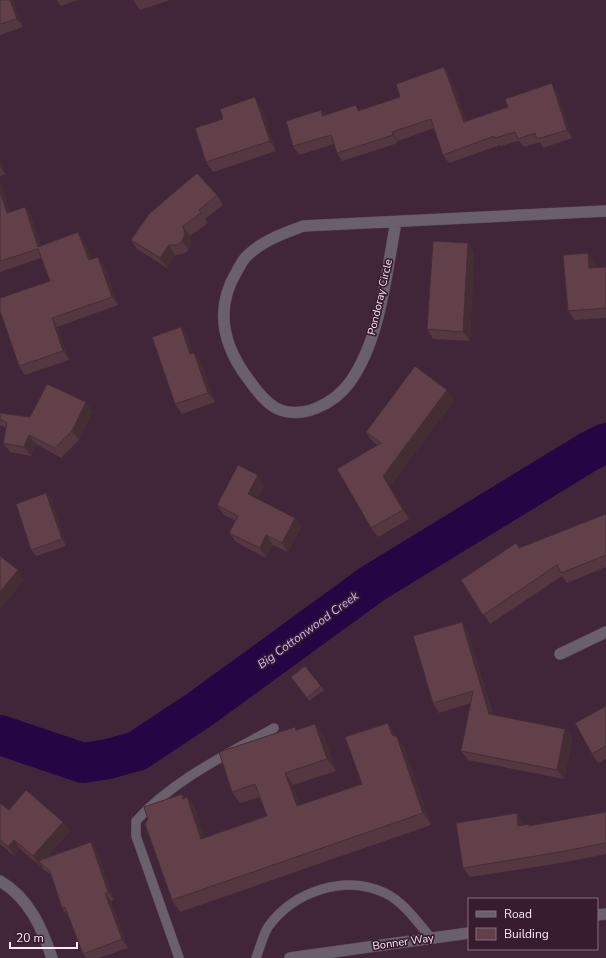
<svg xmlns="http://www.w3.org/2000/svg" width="606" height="958" font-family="'Nunito Sans',sans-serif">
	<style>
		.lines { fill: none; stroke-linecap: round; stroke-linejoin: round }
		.river { stroke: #250544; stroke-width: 40 }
		.service-casing { stroke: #5f4557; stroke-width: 10 }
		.minor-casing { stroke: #5f4557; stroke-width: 12 }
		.service { stroke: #6a606c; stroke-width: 9 }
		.minor { stroke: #6a606c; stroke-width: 11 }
		.wall { fill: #543740 }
		.shaded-wall { fill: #452d34 }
		.building { fill: #62404a; stroke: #452d34 }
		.labels { text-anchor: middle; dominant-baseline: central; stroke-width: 3.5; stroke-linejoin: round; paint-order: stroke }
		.street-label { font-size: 11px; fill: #fae8f3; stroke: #371c2e }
		.water-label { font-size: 12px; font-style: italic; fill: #ceb2ff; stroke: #371c2e }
	</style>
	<rect width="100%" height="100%" fill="#412639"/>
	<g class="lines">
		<path class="river" d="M0 735 83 763 108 759 137 751 199 710 372 584 588 452 606 443"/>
		<defs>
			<path id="service" d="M179 958 136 836V821C173 780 226 755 274 728
				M256 958C260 948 263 935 268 927 294 891 345 874 385 893 404 902 418 923 431 938"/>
			<path id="minor" d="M396 222C386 274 381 338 350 382 335 403 302 421 276 408 265 402 256 390 249 380 223 346 214 309 237 271 240 266 243 259 247 256 263 240 283 234 303 226L606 211
				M560 654 606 632
				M0 881C29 898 42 928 52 958
				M597 915 606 914
				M290 958 469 933"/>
		</defs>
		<use href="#service" class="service-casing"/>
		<use href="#minor" class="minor-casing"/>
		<use href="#service" class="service"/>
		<use href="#minor" class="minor"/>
	</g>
	<path class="wall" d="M0 0H13L23 27 0 35Z
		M56 0H78L61 6Z
		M133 0H170L140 10Z
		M444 67 450 76 466 121 557 92 572 138 543 148 540 142 524 147 519 141 501 146 500 145 449 163 443 155 434 128 398 141V143L342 161 337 153 334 144 299 155 293 146 321 110 324 115 359 110 400 97Z
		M261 107 276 151 213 172 206 162Z
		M0 159 5 174 0 176Z
		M0 181 10 212 31 215 41 246 84 240 91 259 104 265 118 305 57 327 69 360 25 375 19 366 50 281 41 258 0 272Z
		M217 195 223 205 205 219 208 223 190 236 191 243 189 250 183 254 175 255 167 268 137 249 131 240Z
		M468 243 474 252 470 341 433 339 427 329Z
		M588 253 595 262V268L606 267V318L575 320 568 311Z
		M181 327 187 336 193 353H194L201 362 215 402 182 414 175 404Z
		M454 400 390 486 409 519 378 537 371 528 378 445 373 442 366 432Z
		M86 402 92 412 79 440 61 458 36 444 31 456 10 452 3 443 6 428 0 425V413L30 417Z
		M265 485 257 499 295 518 301 527 288 552 273 545 266 558 236 542 229 533 236 521 224 515 217 505Z
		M46 493 51 500 66 546 36 556 31 550Z
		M606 514V567L567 583 562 576 490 624 461 580 519 548Z
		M462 622 468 632 493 715 565 729 572 739 564 779 468 760 461 751 471 703 439 713 433 703Z
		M305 666 324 690 309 701 291 677Z
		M606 706V759L598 763 592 754Z
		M297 730 324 736 336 771 293 785 300 805 362 784 396 734 397 738 405 749 431 825 180 912 172 900 182 794 185 798 187 797 195 809 205 838 267 816 260 797 240 803 232 792Z
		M0 803 9 810 63 822 70 831 47 857 91 842 97 851 114 900 111 901 128 948 99 958H86L83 954 68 916 62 908 51 875 43 869 41 865 40 866 20 849 14 856 0 844Z
		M606 812V854L561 863 470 877 463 868 517 813 523 823V825L530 826Z"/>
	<path class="shaded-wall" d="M10 0H13L23 27 17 19Z
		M444 67 450 76 469 130 464 122Z
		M552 83 557 92 572 138 567 130Z
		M255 97 261 107 276 151 270 141Z
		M392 132 398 141V143L393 135Z
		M0 159 5 174 0 167Z
		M0 181 13 221 7 213 0 191Z
		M25 207 31 215 44 255 38 247Z
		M183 226 190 236 191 243 189 250 182 241Z
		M78 232 84 240 95 268 89 260Z
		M468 243 474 252 470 341 463 332Z
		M169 245 175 255 167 268 160 258Z
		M588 253 595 262 596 278 589 268Z
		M98 257 104 265 118 305 112 297Z
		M52 318 57 327 69 360 63 351Z
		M181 327 187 336 197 364 190 354Z
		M194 353 201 362 215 402 208 393Z
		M447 390 454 400 390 486 409 519 403 510 383 476Z
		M86 402 92 412 79 440 72 431Z
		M29 435 36 444 31 456 24 447Z
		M258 475 265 485 255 504 248 494Z
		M46 493 51 500 66 546 62 539Z
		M295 518 301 527 288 552 282 543Z
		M266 535 273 545 266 558 260 548Z
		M18 570 24 580 0 610V592Z
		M462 622 468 632 495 724 489 714Z
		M388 723 405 749 431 825 423 813 392 735Z
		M315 724 324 736 336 771 327 759Z
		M565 729 572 739 564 779 557 770Z
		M285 773 293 785 305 818 297 806Z
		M187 797 195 809 210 851 201 839Z
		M517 813 523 823 525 835 518 826Z
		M63 822 70 831 42 864 38 861 41 865 40 866 33 856Z
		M14 840 20 849 14 856 8 847Z
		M91 842 97 851 114 900 108 892Z
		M105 893 111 901 128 948 122 939Z"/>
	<path class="building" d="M0 0H10L17 19 0 24Z
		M444 67 464 122 508 107 505 99 552 83 567 130 537 139 535 133 518 139 515 132 495 138 494 136 443 155 431 119 392 132 393 135 337 153 331 135 293 146 286 121 321 110 322 116 356 105 358 111 400 97 396 84Z
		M255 97 270 141 206 162 195 128 223 119 220 109Z
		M197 173 217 195 199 210 201 213 183 226 185 234 182 241 177 245H169L160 258 131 240 149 214Z
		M0 191 7 213 25 207 38 247 78 232 89 260 98 257 112 297 52 318 63 351 19 366 0 311V298L50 281 38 249 0 261Z
		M433 241 468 243 463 332 427 329Z
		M588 253 589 268 606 267V308L568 311 563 255Z
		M181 327 190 354 194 353 208 393 175 404 152 337Z
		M415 366 447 390 383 476 403 510 371 528 337 469 381 443 366 432Z
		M47 384 86 402 72 431 55 448 29 435 24 447 3 443 7 423 0 419V413L30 417Z
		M238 465 258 475 248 494 295 518 282 543 266 535 260 548 229 533 238 516 217 505Z
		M46 493 62 539 31 550 16 504Z
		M606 514V555L561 573 557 565 483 615 461 580 516 543 519 548Z
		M0 556 18 570 0 592Z
		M462 622 489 714 565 729 557 770 461 751 473 691 433 703 413 636Z
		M305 666 321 686 307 698 291 677Z
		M606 706V746L592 754 575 723Z
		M388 723 392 735 397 737 423 813 172 900 145 824 148 819 144 807 182 794 183 799 187 797 201 839 267 816 255 784 232 792 219 752 295 727 296 730 315 724 327 759 285 773 297 806 362 784 345 737Z
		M26 790 63 822 33 856 14 840 8 847 0 840V803L9 810Z
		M606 812V843L554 853 463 868 456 823 517 813 518 826 529 824V826Z
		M91 842 108 892 105 893 122 939 83 954 65 907 62 908 50 871 38 861Z"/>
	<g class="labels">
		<g class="street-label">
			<text transform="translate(380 297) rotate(-77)">Pondoray Circle</text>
			<text transform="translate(403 942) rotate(-8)">Bonner Way</text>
		</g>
		<g class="water-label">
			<text transform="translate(308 630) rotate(-36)">Big Cottonwood Creek</text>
		</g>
	</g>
	<rect x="468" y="898" width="130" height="52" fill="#371c2e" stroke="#856e7d"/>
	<rect x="476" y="911" width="20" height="6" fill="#6a606c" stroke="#856e7d"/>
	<text x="504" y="918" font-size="12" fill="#fae8f3">Road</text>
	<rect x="476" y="928" width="20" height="12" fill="#62404a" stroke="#856e7d"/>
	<text x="504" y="938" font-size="12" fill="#fae8f3">Building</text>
	<path d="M10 942v6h67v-6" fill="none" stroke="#fae8f3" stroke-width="2"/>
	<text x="16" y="942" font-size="12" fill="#fae8f3" stroke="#371c2e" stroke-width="3" paint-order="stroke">20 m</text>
</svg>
